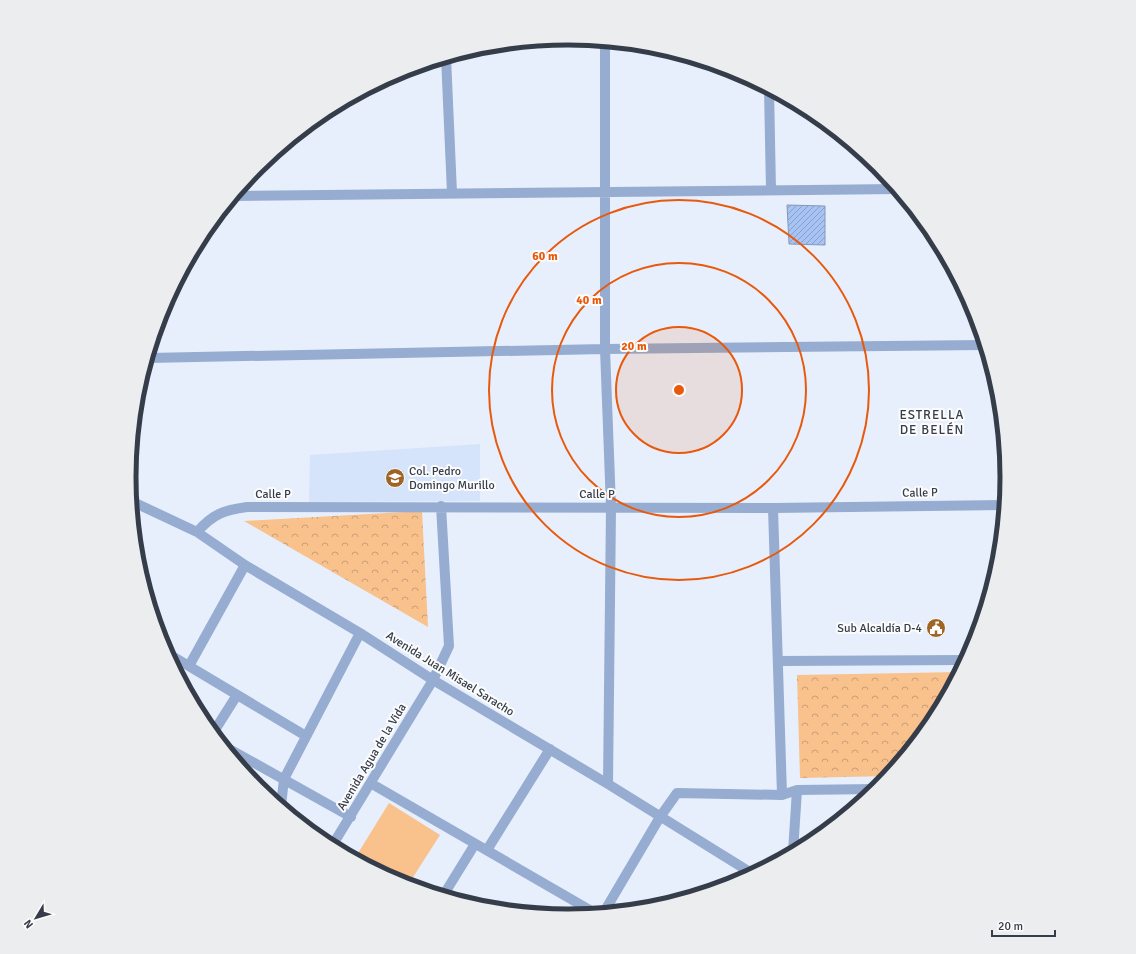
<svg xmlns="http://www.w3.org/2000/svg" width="1136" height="954" font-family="Signika,sans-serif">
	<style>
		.built { fill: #d5e3fb }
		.park { fill: url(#park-crowns) }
		.garden { fill: #f9c18c }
		.building { fill: url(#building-hatch); stroke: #8698b7 }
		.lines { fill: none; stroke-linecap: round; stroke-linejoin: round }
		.minor { stroke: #96acd0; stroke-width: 10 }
		.ring { fill: none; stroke: #e8590c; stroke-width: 2 }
		.labels { text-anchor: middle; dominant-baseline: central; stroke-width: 4; stroke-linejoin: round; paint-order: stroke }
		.poi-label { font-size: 12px; fill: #353d4a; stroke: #fcfcfc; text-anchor: start }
		.street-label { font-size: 12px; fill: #353d4a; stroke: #fcfcfc }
		.neighbourhood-label { font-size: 13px; letter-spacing: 1px; fill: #353d4a; stroke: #fcfcfc }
		.rim { fill: none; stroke: #353d4a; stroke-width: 5 }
		.centre { fill: #e8590c; stroke: #fcfcfc; stroke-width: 2 }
		.ring-label { font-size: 12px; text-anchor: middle; font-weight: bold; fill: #e8590c; stroke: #fcfcfc; stroke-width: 4; stroke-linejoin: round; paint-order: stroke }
	</style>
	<defs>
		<pattern id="park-crowns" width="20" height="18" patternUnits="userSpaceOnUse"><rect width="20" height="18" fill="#f9c18c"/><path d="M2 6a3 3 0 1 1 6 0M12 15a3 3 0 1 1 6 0" fill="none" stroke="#ca9e74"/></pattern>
		<pattern id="building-hatch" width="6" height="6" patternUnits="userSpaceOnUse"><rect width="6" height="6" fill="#a6c3f4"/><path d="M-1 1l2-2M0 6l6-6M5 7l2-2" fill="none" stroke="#88a0c8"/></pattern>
	</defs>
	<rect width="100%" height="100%" fill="#e7effd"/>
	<path class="built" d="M480 444V501L309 502 310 455Z"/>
	<path class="park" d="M422 511 428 627 244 521Z
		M959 672 933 721 888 776 800 778 797 675Z"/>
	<path class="garden" d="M389 803 440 835 408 885 400 882 355 858Z"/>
	<path class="building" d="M787 205 825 206V245L789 244Z"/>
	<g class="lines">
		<path class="minor" d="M605 42V349L611 507 608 784
			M446 57 452 193
			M769 89 771 190
			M234 196 897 189
			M148 358 605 349 984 345
			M131 501 197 532 245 565 360 633 433 680 608 784 753 874
			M773 508 782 795
			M197 532C213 514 224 510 247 507L773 508 1004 505
			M167 653 306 736
			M779 661 966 660
			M189 666 245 565
			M213 733 237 695
			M224 746 351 817
			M372 784 595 913
			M281 806 284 779 360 633
			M332 846 433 680 449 646 441 506
			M487 850 550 749
			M793 852 797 790
			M443 896 475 844
			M604 912 660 817 677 793 782 795 797 790 877 789"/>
	</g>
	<circle cx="679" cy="390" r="63" fill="#e8590c" fill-opacity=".12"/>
	<g class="ring">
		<circle cx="679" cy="390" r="63"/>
		<circle cx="679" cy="390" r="127"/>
		<circle cx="679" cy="390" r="190"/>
	</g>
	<defs>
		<symbol id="school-disc" viewBox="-11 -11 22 22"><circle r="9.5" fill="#9f6524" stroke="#fcfcfc"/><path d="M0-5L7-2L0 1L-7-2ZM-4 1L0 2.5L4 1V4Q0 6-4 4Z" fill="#fff"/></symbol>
		<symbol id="civic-disc" viewBox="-11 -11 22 22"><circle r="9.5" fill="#9f6524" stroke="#fcfcfc"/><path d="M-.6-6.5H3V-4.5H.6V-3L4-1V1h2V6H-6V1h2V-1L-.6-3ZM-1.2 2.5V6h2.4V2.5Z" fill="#fff"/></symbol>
	</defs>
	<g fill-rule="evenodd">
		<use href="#school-disc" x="384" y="467" width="22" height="22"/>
		<use href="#civic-disc" x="925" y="617" width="22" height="22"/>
	</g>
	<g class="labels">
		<g class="poi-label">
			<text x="409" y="471">Col. Pedro<tspan x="409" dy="14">Domingo Murillo</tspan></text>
			<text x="922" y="628" text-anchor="end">Sub Alcaldía D-4</text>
		</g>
		<g class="street-label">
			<text transform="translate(920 493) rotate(-1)">Calle P</text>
			<text x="273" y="494">Calle P</text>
			<text x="597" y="494">Calle P</text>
			<text transform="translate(450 674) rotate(32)">Avenida Juan Misael Saracho</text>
			<text transform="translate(372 757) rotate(-59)">Avenida Agua de la Vida</text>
		</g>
		<g class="neighbourhood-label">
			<text x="932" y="415">ESTRELLA<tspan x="932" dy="15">DE BELÉN</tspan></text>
		</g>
	</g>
	<path d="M0 0H1136V954H0ZM136 477a432 432 0 1 1 864 0a432 432 0 1 1-864 0Z" fill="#ecedee" fill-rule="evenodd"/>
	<path class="rim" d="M136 477a432 432 0 1 1 864 0a432 432 0 1 1-864 0Z"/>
	<circle cx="679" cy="390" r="6" class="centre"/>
	<g class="ring-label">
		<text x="545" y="260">60 m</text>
		<text x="589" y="304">40 m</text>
		<text x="634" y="350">20 m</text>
	</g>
	<g transform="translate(36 918) rotate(232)" stroke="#fcfcfc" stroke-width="3" paint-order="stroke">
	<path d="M0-3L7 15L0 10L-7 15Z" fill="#353d4a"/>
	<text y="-6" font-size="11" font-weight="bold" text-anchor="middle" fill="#353d4a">N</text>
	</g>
	<path d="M992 930v6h63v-6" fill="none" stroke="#353d4a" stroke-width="2"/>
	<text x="998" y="930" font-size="12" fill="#353d4a" stroke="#fcfcfc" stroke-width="3" paint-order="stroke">20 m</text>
</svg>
